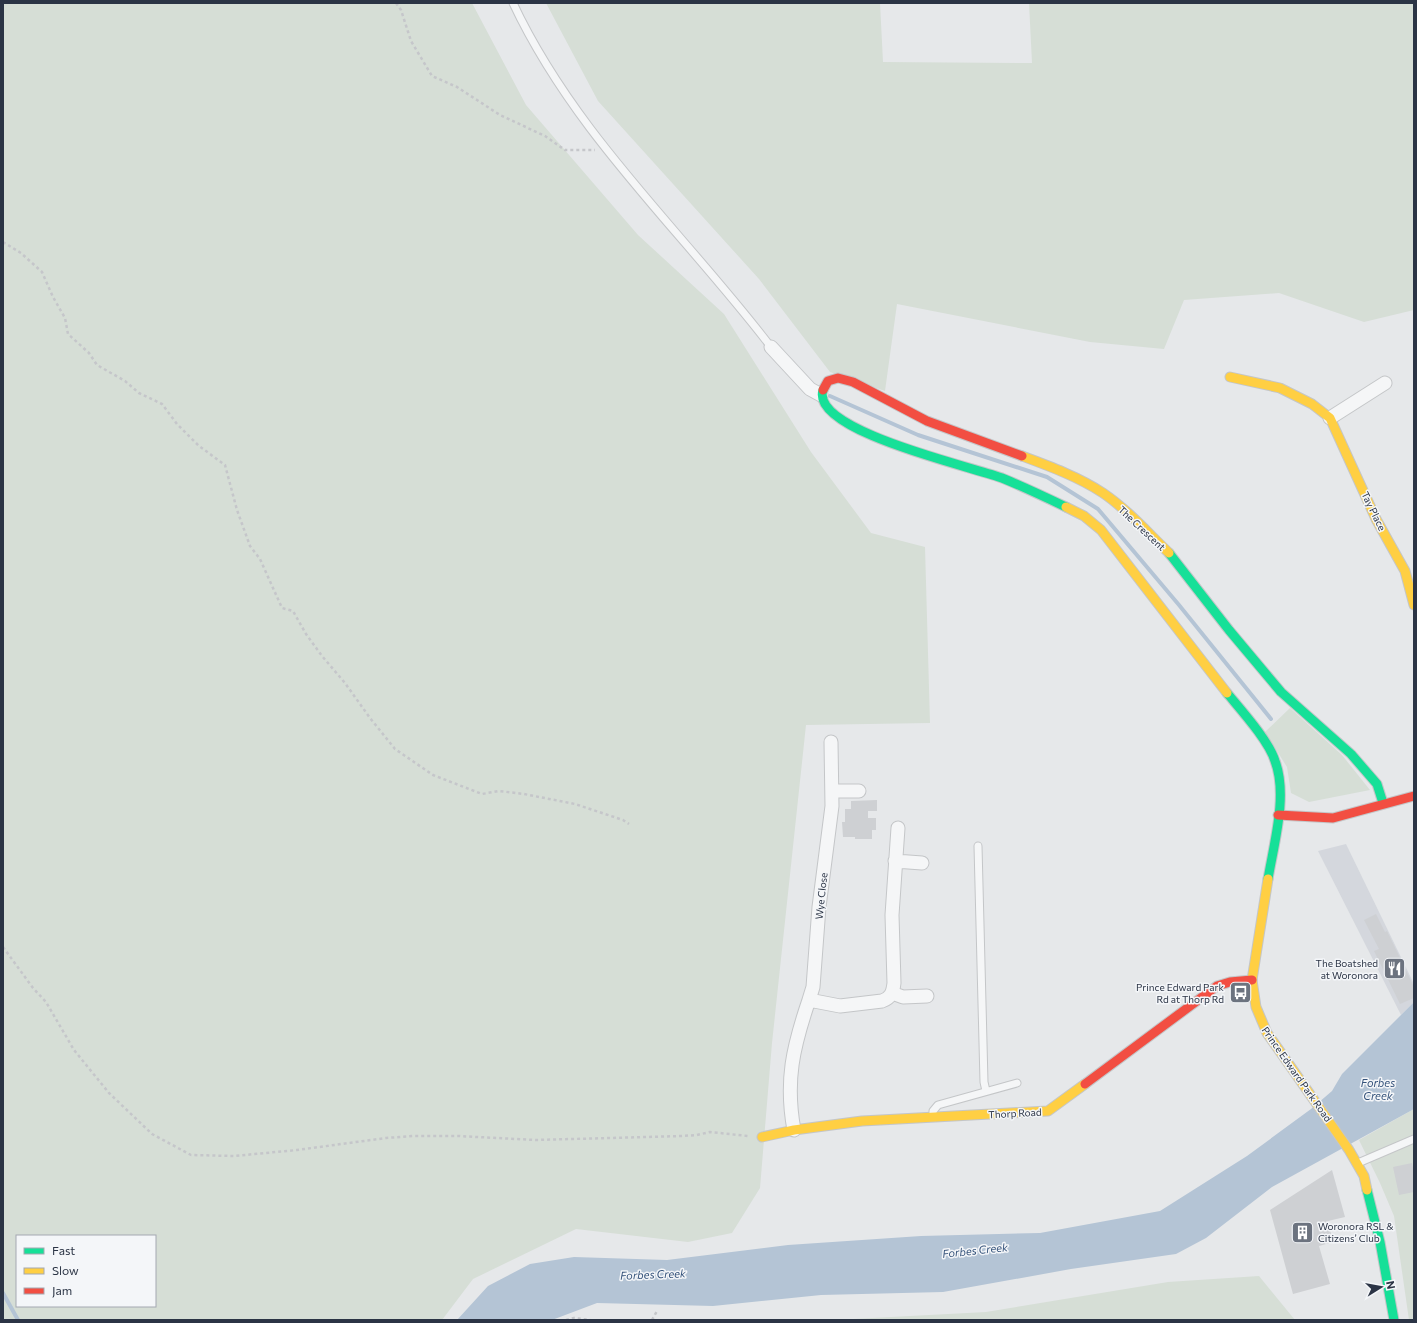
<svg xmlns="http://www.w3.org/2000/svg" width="1417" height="1323" font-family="Commissioner,sans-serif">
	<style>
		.built { fill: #d4d7dd }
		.green { fill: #d6ded6; fill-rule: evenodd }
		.water { fill: #b4c4d5 }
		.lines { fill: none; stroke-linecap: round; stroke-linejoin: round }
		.stream { stroke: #b4c4d5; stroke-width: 4 }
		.building { fill: #ced0d3 }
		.lane-casing { stroke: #c4c6c8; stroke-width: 9 }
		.street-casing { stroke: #c4c6c8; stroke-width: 15 }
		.fast-casing { stroke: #c4c6c8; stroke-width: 11 }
		.slow-casing { stroke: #c4c6c8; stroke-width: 11 }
		.jam-casing { stroke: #c4c6c8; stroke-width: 11 }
		.path { stroke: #c5c6ca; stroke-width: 2.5; stroke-dasharray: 3 3; stroke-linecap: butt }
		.lane { stroke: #f5f6f7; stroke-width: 7 }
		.street { stroke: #f5f6f7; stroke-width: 13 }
		.fast { stroke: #16e098; stroke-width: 9 }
		.slow { stroke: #ffcf43; stroke-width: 9 }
		.jam { stroke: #f24e42; stroke-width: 9 }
		.labels { text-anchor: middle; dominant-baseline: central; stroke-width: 3; stroke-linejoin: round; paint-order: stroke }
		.street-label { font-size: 10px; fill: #2b3445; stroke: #f4f6f9 }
		.poi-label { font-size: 10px; fill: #2b3445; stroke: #f4f6f9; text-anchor: end }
		.water-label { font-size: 11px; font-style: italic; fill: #34527a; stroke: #f4f6f9 }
	</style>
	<rect width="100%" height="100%" fill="#e6e8ea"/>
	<path class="built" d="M1346 844 1414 984V1002L1401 1015 1318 851Z"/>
	<path class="green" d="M3 3H472L526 105 638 235 724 314 811 452 871 533 925 547 930 723 806 725 772 1043 760 1188 732 1233 688 1242 576 1229 473 1279 442 1320H3ZM17 1236H155V1306H17Z
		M546 3H880L883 62 1032 63 1029 3H1414V310L1364 322 1279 293 1184 300 1164 349 1090 342 897 304 885 391 830 372 759 279 598 101Z
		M1290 708 1342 755 1370 790 1309 802 1291 793 1287 767 1265 732Z
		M1414 1109V1320H1409L1394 1216 1380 1183 1359 1140Z
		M1259 1276 1295 1320H834L986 1312 1168 1282Z"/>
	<path class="water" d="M1414 1002V1109L1272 1187 1206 1238 1176 1254 1071 1269 943 1292 821 1295 713 1306 597 1303 552 1320H457L488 1286 530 1264 574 1257 667 1260 788 1245 921 1236 1040 1233 1160 1211 1247 1156 1311 1109 1332 1091 1342 1074Z"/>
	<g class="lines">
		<path class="stream" d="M830 396 918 435 1047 477 1098 509 1179 605 1271 719
			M3 1293 18 1320"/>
	</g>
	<path class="building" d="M877 800V811H868V818H876V830H872V839H855V837H843L842 822H845V809H851V801Z
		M1376 914 1385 932 1387 931 1414 987V998L1400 1004 1374 951 1379 949 1364 920Z
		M1412 1163 1414 1172V1192L1399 1195 1393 1167Z
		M1332 1170 1345 1217 1328 1221 1333 1242 1319 1246 1330 1284 1293 1294 1270 1210Z"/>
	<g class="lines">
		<defs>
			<path id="lane" d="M513 3C575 135 684 233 771 347
				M978 846 984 1082 986 1091
				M933 1115V1111L938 1105 1017 1083
				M1358 1163 1414 1139"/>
			<path id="street" d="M771 347 810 389 821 395
				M1330 418 1385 383
				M832 791H859
				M895 861 922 863
				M892 993 903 997 927 996
				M809 1000 813 987 819 907 832 806 831 742
				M794 1130C785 1081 793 1047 809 1000L840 1006 882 1001C891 998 893 992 894 983L892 915 898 828"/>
			<path id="fast" d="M823 390C810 431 973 467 1002 478 1024 487 1045 497 1066 507
				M1169 553 1229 630 1281 692 1351 754 1377 784 1383 803
				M1227 693C1241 710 1269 741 1275 761 1288 795 1274 843 1268 879
				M1367 1190 1380 1242 1394 1320"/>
			<path id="slow" d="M1230 377 1280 388 1312 404 1330 418 1376 519 1405 571 1414 605
				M1022 456C1049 466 1079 477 1103 493 1128 510 1148 533 1169 553
				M1066 507 1084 516 1101 530 1227 693
				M1268 879 1252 980 1256 1007 1267 1033 1349 1150 1364 1176 1367 1190
				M762 1137 794 1130 862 1121 1048 1111 1085 1084"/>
			<path id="jam" d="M823 390 828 381 838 378 853 382 927 421 1022 456
				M1278 815 1333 818 1414 796
				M1085 1084 1217 986 1230 982 1252 980"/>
		</defs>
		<use href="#lane" class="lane-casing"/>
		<use href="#street" class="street-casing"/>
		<use href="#fast" class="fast-casing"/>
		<use href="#slow" class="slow-casing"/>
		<use href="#jam" class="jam-casing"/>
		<path class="path" d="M396 3 401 10 411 41 432 76 457 87 500 115 545 136 565 150H595
			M3 242 21 253 42 272 53 297 65 318 68 334 89 353 97 365 125 381 139 393 162 404 177 424 199 446 225 465 237 510 250 546 260 559 282 608 293 611 306 634 322 656 345 683 370 718 395 749 433 775 482 794 499 791 524 794 575 804 623 820 629 824
			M3 947 33 988 46 1002 74 1050 109 1093 152 1134 191 1155 234 1156 297 1150 386 1138 413 1136H458L536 1140 682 1136 697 1135 710 1132 748 1136
			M566 1320 574 1318 590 1320
			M652 1320 657 1311"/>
		<use href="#lane" class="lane"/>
		<use href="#street" class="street"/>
		<use href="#fast" class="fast"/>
		<use href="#slow" class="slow"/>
		<use href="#jam" class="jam"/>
	</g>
	<defs>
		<symbol id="restaurant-square" viewBox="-11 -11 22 22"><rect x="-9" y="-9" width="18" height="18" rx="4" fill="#6c737f" stroke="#f4f6f9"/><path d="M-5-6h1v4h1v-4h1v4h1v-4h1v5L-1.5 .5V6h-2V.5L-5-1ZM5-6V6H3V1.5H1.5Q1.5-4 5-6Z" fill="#fff"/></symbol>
		<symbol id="bus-square" viewBox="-11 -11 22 22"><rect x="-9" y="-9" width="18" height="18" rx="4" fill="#6c737f" stroke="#f4f6f9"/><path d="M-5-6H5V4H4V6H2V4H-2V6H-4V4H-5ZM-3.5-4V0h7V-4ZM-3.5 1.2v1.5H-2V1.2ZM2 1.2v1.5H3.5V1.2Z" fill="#fff"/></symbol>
		<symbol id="building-square" viewBox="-11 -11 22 22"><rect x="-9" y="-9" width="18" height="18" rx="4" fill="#6c737f" stroke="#f4f6f9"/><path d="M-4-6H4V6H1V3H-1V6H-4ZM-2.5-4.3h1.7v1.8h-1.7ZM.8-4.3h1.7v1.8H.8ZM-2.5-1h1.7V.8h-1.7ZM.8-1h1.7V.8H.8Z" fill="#fff"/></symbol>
	</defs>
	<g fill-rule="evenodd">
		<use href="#restaurant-square" x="1382" y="956" width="25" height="25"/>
		<use href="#bus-square" x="1228" y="980" width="25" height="25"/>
		<use href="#building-square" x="1290" y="1220" width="25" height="25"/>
	</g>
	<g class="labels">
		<g class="street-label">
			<text transform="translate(1374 511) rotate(64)">Tay Place</text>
			<text transform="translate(1142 528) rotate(43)">The Crescent</text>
			<text transform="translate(821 896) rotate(-84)">Wye Close</text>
			<text transform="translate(1297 1074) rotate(55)">Prince Edward Park Road</text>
			<text transform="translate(1015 1113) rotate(-3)">Thorp Road</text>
		</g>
		<g class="poi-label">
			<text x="1378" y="963">The Boatshed<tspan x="1378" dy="12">at Woronora</tspan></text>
			<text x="1224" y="987">Prince Edward Park<tspan x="1224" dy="12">Rd at Thorp Rd</tspan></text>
			<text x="1318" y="1226" text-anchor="start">Woronora RSL &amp;<tspan x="1318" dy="12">Citizens’ Club</tspan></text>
		</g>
		<g class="water-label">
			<text x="1378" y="1082">Forbes<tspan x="1378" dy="13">Creek</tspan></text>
			<text transform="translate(975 1250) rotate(-6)">Forbes Creek</text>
			<text transform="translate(653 1274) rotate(-2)">Forbes Creek</text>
		</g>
	</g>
	<rect width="1417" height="1323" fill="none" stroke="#2b3445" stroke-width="8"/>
	<rect x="16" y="1235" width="140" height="72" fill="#f4f6f9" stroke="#a4a8b1"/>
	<rect x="24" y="1248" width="20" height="6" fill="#16e098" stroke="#a4a8b1"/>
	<text x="52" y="1255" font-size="12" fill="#2b3445">Fast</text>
	<rect x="24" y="1268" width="20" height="6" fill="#ffcf43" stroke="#a4a8b1"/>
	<text x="52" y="1275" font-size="12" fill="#2b3445">Slow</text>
	<rect x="24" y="1288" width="20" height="6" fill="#f24e42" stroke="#a4a8b1"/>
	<text x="52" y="1295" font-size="12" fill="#2b3445">Jam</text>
	<g transform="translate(1381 1287) rotate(79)" stroke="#f4f6f9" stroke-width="3" paint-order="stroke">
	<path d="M0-3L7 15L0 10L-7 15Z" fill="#2b3445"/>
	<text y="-6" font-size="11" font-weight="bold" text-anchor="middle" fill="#2b3445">N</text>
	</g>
</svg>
